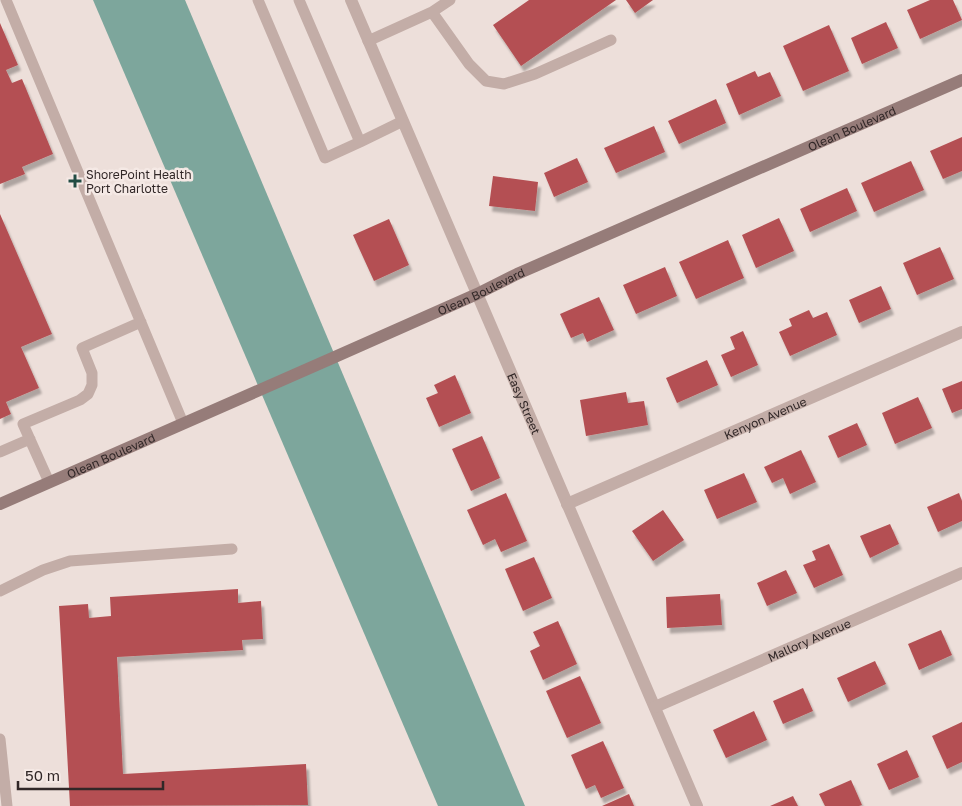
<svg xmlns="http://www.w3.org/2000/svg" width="962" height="806" font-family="'Golos Text',sans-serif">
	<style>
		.water { fill: #7da69c }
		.building { fill: #b45053; filter: url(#shadow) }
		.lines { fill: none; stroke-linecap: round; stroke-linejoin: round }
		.lane { stroke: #c3ada7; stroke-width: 11 }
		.street { stroke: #c3ada7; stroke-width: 12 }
		.secondary { stroke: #967c79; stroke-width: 12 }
		.poi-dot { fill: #224c44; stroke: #f5e9e5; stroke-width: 2 }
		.labels { text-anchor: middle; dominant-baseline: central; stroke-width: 5; stroke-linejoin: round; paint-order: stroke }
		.street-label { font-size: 12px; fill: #312727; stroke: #f5e9e5 }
		.poi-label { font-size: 12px; fill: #312727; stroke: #f5e9e5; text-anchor: start }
	</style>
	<defs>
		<filter id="shadow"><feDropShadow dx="3" dy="5.5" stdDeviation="1" flood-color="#0004"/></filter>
	</defs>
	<rect width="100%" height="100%" fill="#eddfda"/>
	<path class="water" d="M93 0H185L525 806H438Z"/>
	<path class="building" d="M529 0H616L521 66 493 25Z
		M626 0H653L635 13Z
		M930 0H953L962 20 920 39 907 10Z
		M886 22 898 48 862 64 851 38Z
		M0 23 18 65 6 70 12 83 22 79 53 154 22 167 25 174 0 184Z
		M829 25 849 71 803 91 783 46Z
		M755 71 758 77 770 72 781 96 739 115 726 84Z
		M716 99 726 123 679 144 668 121Z
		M654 126 665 152 616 173 604 148Z
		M962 137V171L943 179 930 151Z
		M577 158 588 182 554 197 544 173Z
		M911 161 924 190 874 212 861 183Z
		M493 176 538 182 535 211 489 206Z
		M847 188 857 211 810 232 800 209Z
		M0 214 52 334 21 347 39 388 6 402 11 414 0 419Z
		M779 218 794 251 756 268 742 235Z
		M389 219 409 265 374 281 353 235Z
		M728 240 744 278 696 299 679 262Z
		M940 247 954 279 917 295 903 263Z
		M665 267 677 296 636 314 623 285Z
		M881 286 891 309 859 323 849 300Z
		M599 297 614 330 587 342 583 333 571 338 560 314Z
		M809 310 813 318 827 312 837 335 790 356 779 332 792 326 789 319Z
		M743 331 758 365 731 377 721 355 735 349 730 337Z
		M707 360 718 385 677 403 666 378Z
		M455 375 471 413 439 427 426 398 438 393 434 385Z
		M962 381V409L952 413 942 389Z
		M626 392 628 403 644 401 648 425 586 436 580 400Z
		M918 397 932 428 895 444 882 413Z
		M857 423 867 445 838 458 828 436Z
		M482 436 500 478 471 491 452 449Z
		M801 450 816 482 790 494 783 478 772 483 764 467Z
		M744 473 757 502 717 519 704 490Z
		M506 493 527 541 501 552 495 539 483 545 467 510Z
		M959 493 962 501V521L938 532 927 507Z
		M663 510 684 540 653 561 632 531Z
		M890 524 899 544 870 558 860 536Z
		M829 544 843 575 814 588 803 565 816 560 812 551Z
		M534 557 552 598 523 611 505 569Z
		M786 570 797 593 767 606 757 583Z
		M238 589V603L261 601 263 639 242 640 243 650 117 657 123 774 306 764 308 805 70 806 59 606 88 604 89 618 111 616 110 597Z
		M720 594 722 625 667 628 666 597Z
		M558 621 577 664 543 680 530 651 540 646 533 632Z
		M941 630 952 655 919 670 908 644Z
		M875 661 886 684 848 702 837 678Z
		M580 676 601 723 567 738 546 691Z
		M803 688 813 711 783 724 773 701Z
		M754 711 767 740 726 758 713 730Z
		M962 722V762L947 769 932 736Z
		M603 741 624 788 601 798 595 785 586 789 571 755Z
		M907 750 919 777 889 790 877 764Z
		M851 780 862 805 859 806H825L819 794Z
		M629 794 634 806H602Z
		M793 796 798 806H770Z"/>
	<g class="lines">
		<path class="lane" d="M6 0 183 423
			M258 0 325 158 360 142
			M299 0 360 142 403 121
			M432 12 469 64 486 81 504 84 535 74 611 40
			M368 41 432 12 450 0
			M0 452 30 439
			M49 482 23 424 80 400 88 394 92 385V373L82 348 141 322
			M0 591 43 570 70 561 232 549
			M0 739 7 806"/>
		<g class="street">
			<path id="s1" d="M351 0 697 806"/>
			<path id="s2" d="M567 504 962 332"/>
			<path id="s3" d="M655 707 962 573"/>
		</g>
		<path class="secondary" id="s4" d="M0 504 337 356 477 294 517 274 962 80"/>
	</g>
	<path class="poi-dot" d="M72.5 173.5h5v5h5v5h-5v5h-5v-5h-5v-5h5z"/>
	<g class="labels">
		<g class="street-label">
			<text stroke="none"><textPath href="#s4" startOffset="931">Olean Boulevard</textPath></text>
			<text stroke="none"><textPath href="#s4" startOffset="526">Olean Boulevard</textPath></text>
			<text stroke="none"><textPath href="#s1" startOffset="439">Easy Street</textPath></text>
			<text stroke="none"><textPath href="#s2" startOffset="216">Kenyon Avenue</textPath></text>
			<text stroke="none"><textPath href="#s4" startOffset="121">Olean Boulevard</textPath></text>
			<text stroke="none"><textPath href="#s3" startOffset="168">Mallory Avenue</textPath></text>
		</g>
		<g class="poi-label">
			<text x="86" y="174">ShorePoint Health<tspan x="86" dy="14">Port Charlotte</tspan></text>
		</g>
	</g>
	<path d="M18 781v8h145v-8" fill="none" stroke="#312727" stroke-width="2.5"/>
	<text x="25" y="781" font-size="15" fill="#312727" stroke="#f5e9e5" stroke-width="4" paint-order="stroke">50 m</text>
</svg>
